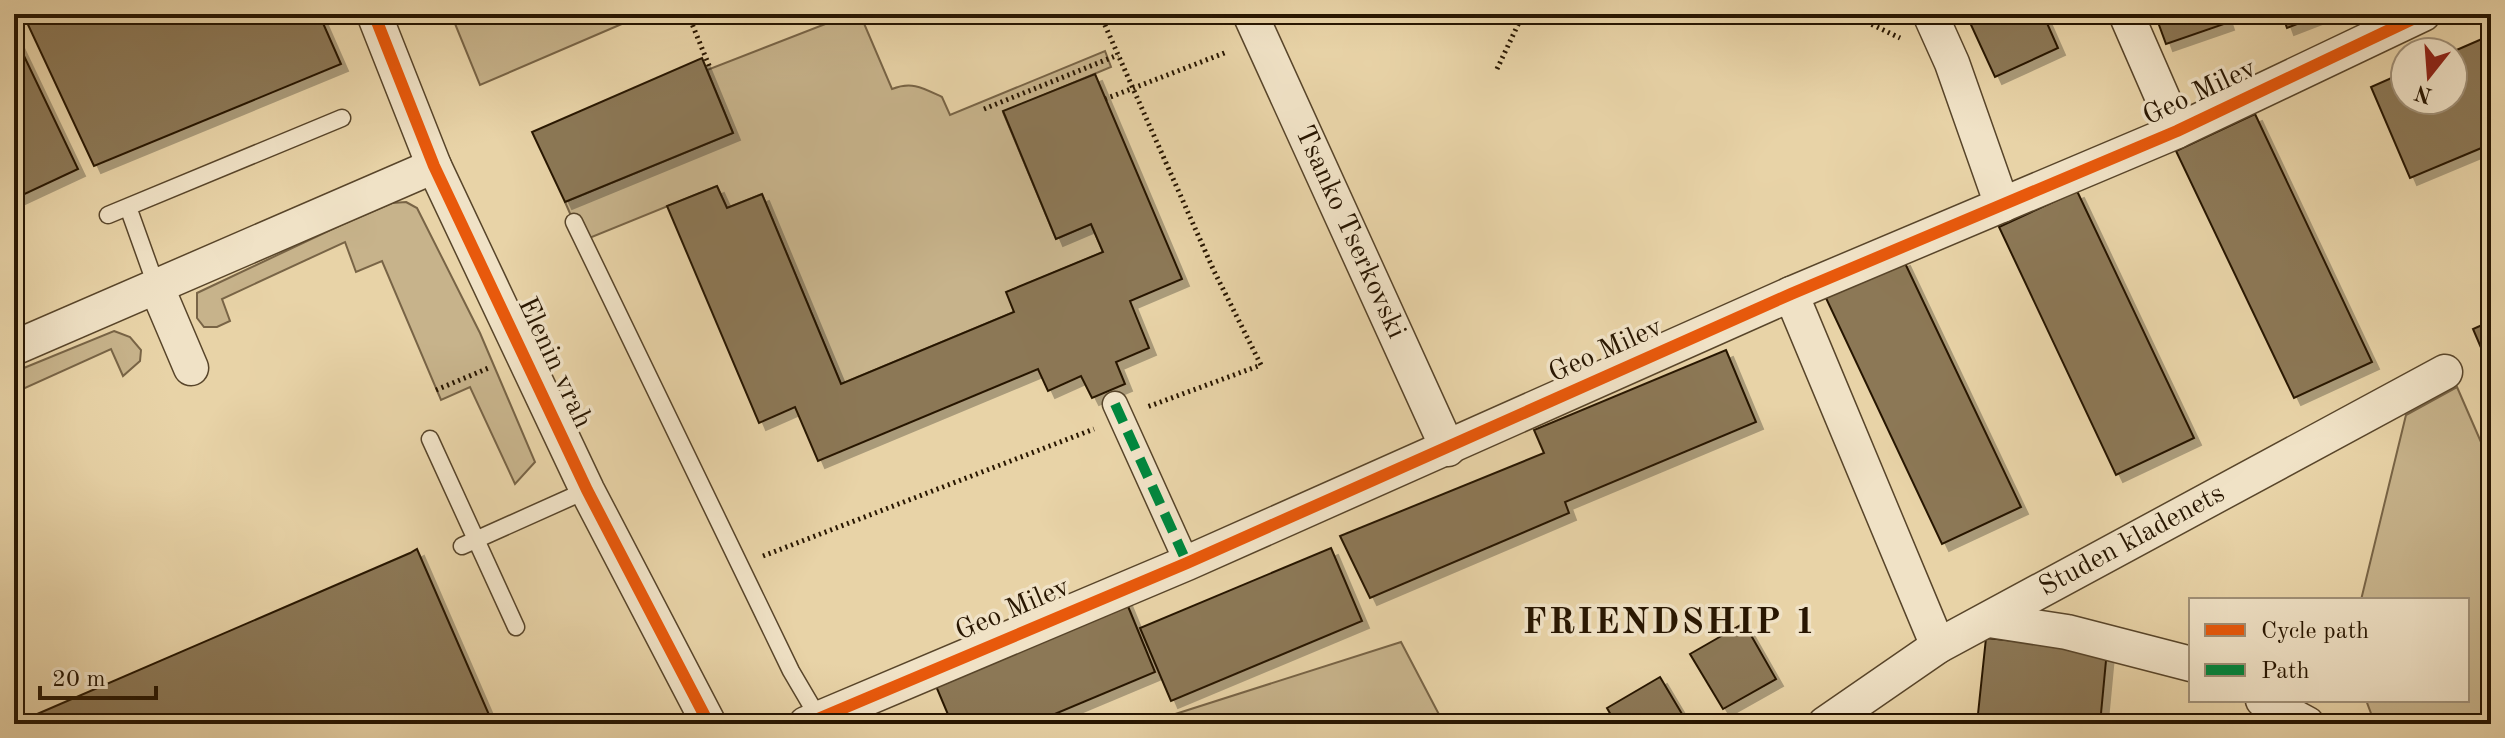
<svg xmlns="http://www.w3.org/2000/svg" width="2505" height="738" font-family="'Old Standard TT',serif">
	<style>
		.green { fill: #c7b38b; stroke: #786446; stroke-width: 2 }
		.building { fill: #8c7857; stroke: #281601; stroke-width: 2; filter: url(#shadow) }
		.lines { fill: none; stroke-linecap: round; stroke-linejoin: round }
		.service-casing { stroke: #58452a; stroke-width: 19 }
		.pedestrian-casing { stroke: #58452a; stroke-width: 27 }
		.minor-casing { stroke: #58452a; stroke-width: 37 }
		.path { stroke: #281601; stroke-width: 5; stroke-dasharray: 2 4; stroke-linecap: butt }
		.service { stroke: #f0e2c6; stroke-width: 16 }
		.pedestrian { stroke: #f0e2c6; stroke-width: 24 }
		.minor { stroke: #f0e2c6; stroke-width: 34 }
		.quiet { stroke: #00873e; stroke-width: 10; stroke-dasharray: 20 10; stroke-linecap: butt }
		.cycleway-casing { stroke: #f0e2c6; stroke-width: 17 }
		.cycleway { stroke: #e8590c; stroke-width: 12 }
		.labels { text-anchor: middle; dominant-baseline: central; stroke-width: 7; stroke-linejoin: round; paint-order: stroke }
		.street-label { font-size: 28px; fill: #281601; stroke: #f0e2c6 }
		.district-label { font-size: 36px; font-weight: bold; letter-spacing: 2px; fill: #281601; stroke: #f0e2c6 }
	</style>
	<defs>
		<filter id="shadow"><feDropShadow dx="7" dy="7" stdDeviation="0" flood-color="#0004"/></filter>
	</defs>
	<rect width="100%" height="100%" fill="#e8d3a7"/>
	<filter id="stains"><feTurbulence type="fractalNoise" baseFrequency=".0025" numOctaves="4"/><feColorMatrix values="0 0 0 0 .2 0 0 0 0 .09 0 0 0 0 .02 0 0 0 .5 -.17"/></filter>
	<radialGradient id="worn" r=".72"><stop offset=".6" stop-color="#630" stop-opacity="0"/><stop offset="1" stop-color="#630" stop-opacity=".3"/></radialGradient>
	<path class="green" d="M451 14H645L480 85Z
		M851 14H860L892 89C912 81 923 88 942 97L950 115 1105 51 1111 67 1003 112 1056 239 1091 224 1103 252 1007 292 1014 312 841 384 762 194 727 208 717 186 582 241 565 202 733 133 707 70Z
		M406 202 417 208 480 333 535 462 515 484 470 387 441 400 382 261 356 272 345 242 222 299 230 321 217 327H204L197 318V293L341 225 392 203Z
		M114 331 130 337 141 350 140 361 123 376 111 349 14 393V372Z
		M2457 387 2491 465V724H2375L2366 700H2467V600H2361L2406 415Z
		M1401 642 1444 724H1144Z"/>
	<path class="building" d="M23 14H319L341 64 94 166Z
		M1966 14H2043L2058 48 1995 77Z
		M2155 14H2224L2227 23 2166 44Z
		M2282 14H2323L2287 28Z
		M14 35 78 169 14 199Z
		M2491 35V144L2410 178 2371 87 2405 72V100H2453L2452 52Z
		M702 58 733 133 565 202 532 132Z
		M1095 74 1182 279 1130 301 1149 348 1116 362 1125 384 1092 398 1081 376 1048 391 1038 369 818 461 795 407 759 423 667 206 717 186 727 208 762 194 841 384 1014 312 1006 292 1103 252 1091 224 1056 239 1003 111Z
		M2255 114 2372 362 2294 398 2176 151Z
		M2077 191 2194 438 2116 475 1999 227Z
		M1903 259 2021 507 1942 544 1825 296Z
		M2491 321V371L2473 329Z
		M1726 350 1756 422 1565 502 1569 513 1370 598 1340 536 1544 453 1534 430Z
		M1331 548 1362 621 1171 701 1140 628Z
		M417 549 493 724H14L410 553Z
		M1125 599 1155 672 1031 724H952L933 679Z
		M1744 623 1776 679 1723 709 1690 654Z
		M1986 638 2107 650 2100 724 1978 714Z
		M1660 677 1688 724H1616L1607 708Z"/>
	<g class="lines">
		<defs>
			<path id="service" d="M128 207 157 288
				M108 215 342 118
				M574 222 791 671 818 717
				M430 439 516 627
				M462 546 587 490"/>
			<path id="pedestrian" d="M1115 404 1187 563"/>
			<g id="minor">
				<path d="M374 14 434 166 587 490 709 724"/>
				<path id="s1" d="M1250 14 1448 449"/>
				<path d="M1930 14 1952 63 2002 205"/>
				<path d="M2126 14 2177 131"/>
				<path d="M157 288 191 368"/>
				<path d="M1791 294 1938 646"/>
				<path d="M14 348 434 166"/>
				<path d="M1989 620 2067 632 2191 664"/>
				<path d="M2263 700 2307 724"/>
				<path d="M806 724 1187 563 1791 294 2177 131 2423 14"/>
				<path id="s2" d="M1825 724 1938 646 2445 372"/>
			</g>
		</defs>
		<use href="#service" class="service-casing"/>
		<use href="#pedestrian" class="pedestrian-casing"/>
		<use href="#minor" class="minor-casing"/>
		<path class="path" d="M688 14 710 68
			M1100 14 1214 271 1261 365 1147 407
			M1850 14 1900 38
			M1497 69 1523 14
			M1105 99 1227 52
			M984 109 1118 55
			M436 390 491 367
			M763 556 1094 429"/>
		<use href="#service" class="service"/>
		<use href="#pedestrian" class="pedestrian"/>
		<use href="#minor" class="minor"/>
		<path class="quiet" d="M1115 404 1187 563"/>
		<defs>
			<path id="cycleway" d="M374 14 434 166 587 490 709 724
				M806 724 1187 563 1791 294 2177 131 2423 14"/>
		</defs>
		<use href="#cycleway" class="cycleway-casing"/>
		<use href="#cycleway" class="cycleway"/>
	</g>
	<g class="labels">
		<g class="street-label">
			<text transform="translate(2200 93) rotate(-25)">Geo Milev</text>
			<text stroke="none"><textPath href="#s1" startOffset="240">Tsanko Tserkovski</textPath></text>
			<text transform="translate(1606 351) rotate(-24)">Geo Milev</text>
			<text transform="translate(554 363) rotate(65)">Elenin vrah</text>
			<text stroke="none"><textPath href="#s2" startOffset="358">Studen kladenets</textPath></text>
			<text transform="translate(1013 610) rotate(-23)">Geo Milev</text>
		</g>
		<g class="district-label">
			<text x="1670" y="624">FRIENDSHIP 1</text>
		</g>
	</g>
	<rect width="2505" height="738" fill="none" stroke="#e8d3a7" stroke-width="48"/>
	<rect x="16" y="16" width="2473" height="706" fill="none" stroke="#281601" stroke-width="4"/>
	<rect x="24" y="24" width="2457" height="690" fill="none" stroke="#281601" stroke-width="2"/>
	<rect x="2189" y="598" width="280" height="104" fill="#f0e2c6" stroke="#a09077" stroke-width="2"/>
	<rect x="2205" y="624" width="40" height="12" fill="#e8590c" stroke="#a09077" stroke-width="2"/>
	<text x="2261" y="638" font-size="24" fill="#281601">Cycle path</text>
	<rect x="2205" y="664" width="40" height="12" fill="#00873e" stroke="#a09077" stroke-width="2"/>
	<text x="2261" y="678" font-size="24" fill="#281601">Path</text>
	<g transform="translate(2429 76) rotate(197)"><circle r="38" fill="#f0e2c6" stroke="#a09077" stroke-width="2"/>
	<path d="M0-6L14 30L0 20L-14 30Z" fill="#8f2418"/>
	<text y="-12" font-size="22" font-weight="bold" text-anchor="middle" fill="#281601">N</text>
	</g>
	<path d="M40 686v12h116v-12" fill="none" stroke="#281601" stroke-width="4"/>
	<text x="52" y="686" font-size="24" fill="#281601" stroke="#f0e2c6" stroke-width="6" paint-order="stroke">20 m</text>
	<rect width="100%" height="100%" filter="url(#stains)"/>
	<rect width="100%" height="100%" fill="url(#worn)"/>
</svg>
